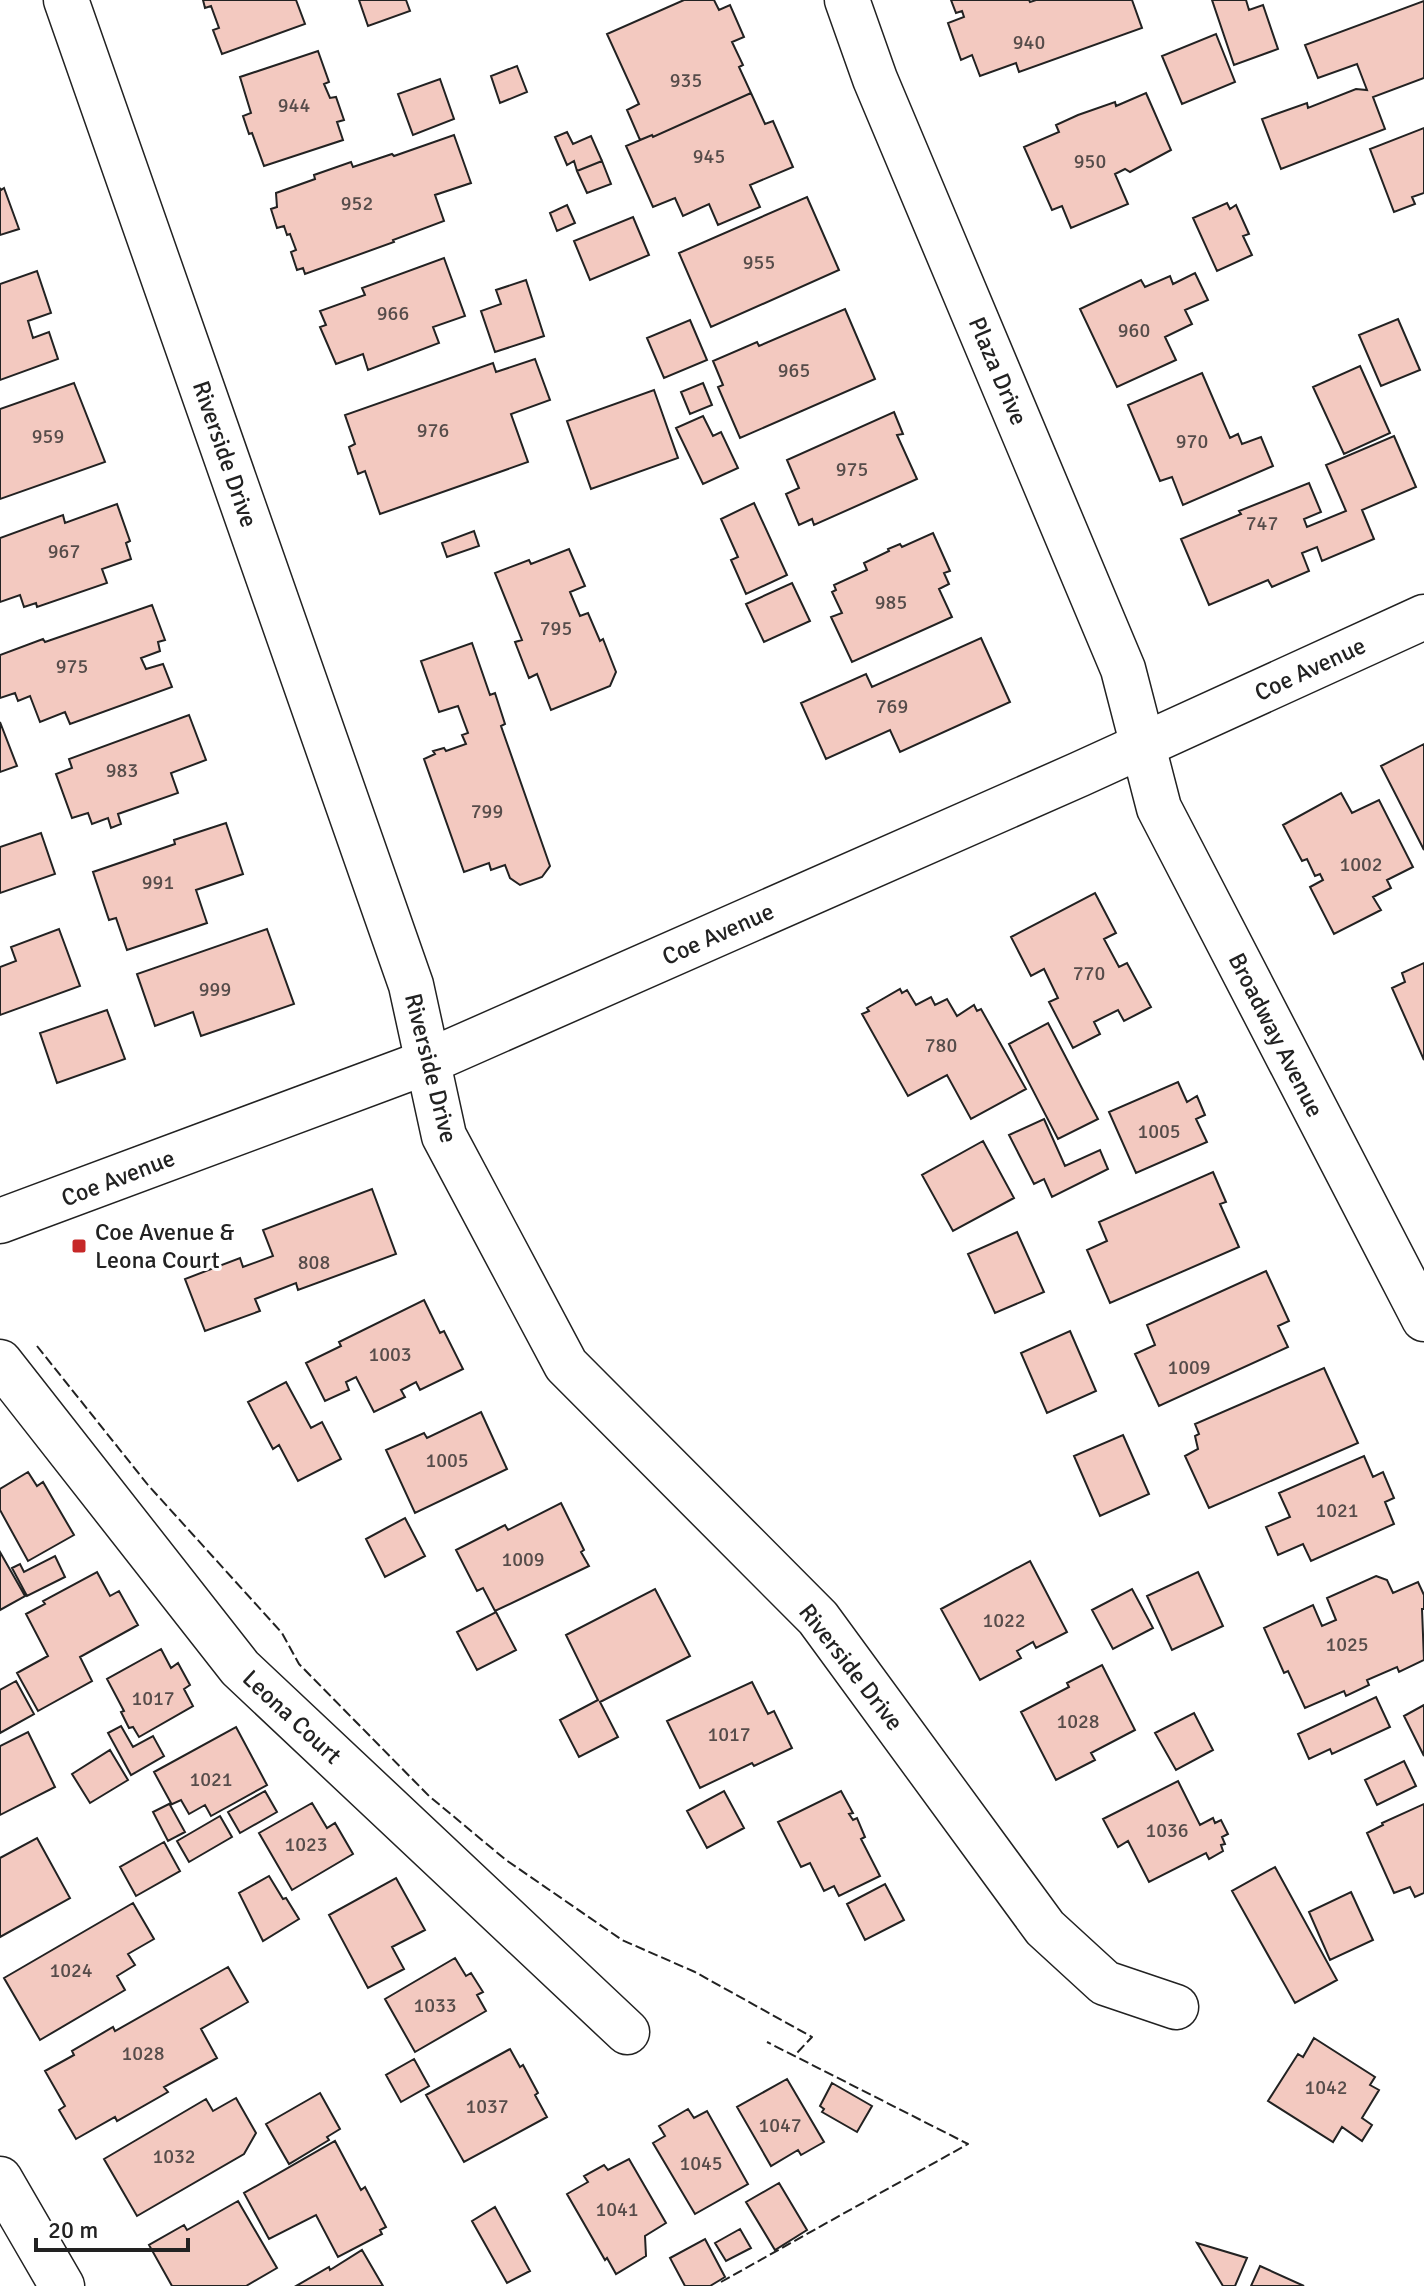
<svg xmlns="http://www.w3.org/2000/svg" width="1424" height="2286" font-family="Signika,sans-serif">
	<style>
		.building { fill: #f3c9c0; stroke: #222; stroke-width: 2 }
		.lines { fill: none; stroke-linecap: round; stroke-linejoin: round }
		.street-casing { stroke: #222; stroke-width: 47 }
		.secondary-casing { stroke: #222; stroke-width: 47 }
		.street { stroke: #fff; stroke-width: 44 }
		.secondary { stroke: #fff; stroke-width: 44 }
		.fence { stroke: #222; stroke-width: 2; stroke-dasharray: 10 4; stroke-linecap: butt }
		.poi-dot { fill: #c62828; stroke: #fff; stroke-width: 3 }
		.labels { text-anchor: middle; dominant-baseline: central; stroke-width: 6; stroke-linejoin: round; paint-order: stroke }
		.number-label { font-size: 20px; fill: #564c4a }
		.street-label { font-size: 24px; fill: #222; stroke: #fff }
		.poi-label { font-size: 24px; fill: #222; stroke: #fff; text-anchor: start }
	</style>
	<rect width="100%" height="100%" fill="#fff"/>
	<path class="building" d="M203 0H296L305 24 222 54 213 30 219 28 211 6 205 8Z
		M359 0H406L410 11 368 26Z
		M684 0H714L719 10 730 5 744 37 732 42 743 65 739 67 751 93 653 137 652 135 640 140 627 110 639 104 607 34Z
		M951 0H1029L1030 2 1036 0H1132L1142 28 1019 72 1016 63 980 76 972 55 961 60 948 23 964 17 962 11 956 13Z
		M1212 0H1246L1249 10 1263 5 1278 49 1234 65Z
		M1424 1V78L1373 97 1385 129 1281 169 1262 119 1307 103 1308 108 1356 89 1367 90 1357 64 1318 78 1305 45Z
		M1216 34 1235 82 1182 104 1162 56Z
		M318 51 329 82 324 84 330 98 336 97 344 120 337 122 343 140 264 166 252 133 249 134 243 116 251 113 240 77Z
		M517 66 527 92 500 103 491 76Z
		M440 79 454 119 413 135 398 94Z
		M751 93 765 124 773 121 793 167 750 185 760 207 718 225 709 204 683 216 675 198 653 207 626 146 652 135 653 137Z
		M1146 93 1171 150 1130 172 1125 169 1115 174 1128 204 1071 228 1062 206 1052 210 1024 147 1059 132 1056 125 1078 115 1115 102 1116 106Z
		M1424 128V193L1412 197 1415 204 1394 212 1370 149Z
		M567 132 573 144 591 136 602 161 577 171 574 161 567 165 555 137Z
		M454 135 471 183 435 195 444 221 393 240 394 242 305 274 303 268 297 270 291 252 296 250 290 234 287 235 284 226 277 228 271 209 277 207 276 193 315 179 314 175 351 162 353 167 392 154 394 156Z
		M602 161 611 184 587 193 577 171Z
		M0 188 1 190 4 188 19 229 0 235Z
		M807 197 839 270 711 327 679 253Z
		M1227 203 1230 209 1236 205 1249 234 1243 236 1252 255 1217 271 1193 218Z
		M567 205 575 223 557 231 550 213Z
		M633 217 649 255 590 280 574 241Z
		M444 258 465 316 433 327 439 343 368 370 363 354 336 364 320 327 326 325 320 311 365 295 362 288Z
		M37 271 51 313 28 321 33 338 49 332 58 359 0 380V284Z
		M1195 273 1208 300 1185 310 1192 324 1165 337 1176 360 1117 387 1080 309 1141 280 1145 287 1170 276 1173 284Z
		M526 280 544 336 495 352 481 311 501 304 496 290Z
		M845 309 875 379 740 438 718 387 723 385 713 361 757 342 759 346Z
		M1398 319 1420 370 1381 386 1359 335Z
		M690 320 707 360 664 378 647 338Z
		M535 359 550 400 511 414 528 462 380 514 365 471 358 474 349 447 355 444 345 415 493 363 496 372Z
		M1360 366 1390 433 1344 454 1313 387Z
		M1202 373 1230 438 1238 434 1242 444 1261 437 1273 466 1183 505 1172 477 1160 481 1128 405Z
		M74 383 105 462 0 499V409Z
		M703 383 712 405 690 414 681 392Z
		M654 390 678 458 591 489 567 421Z
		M894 412 903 434 897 435 917 479 814 525 812 519 799 525 786 494 799 488 787 460Z
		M703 416 713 436 721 432 738 468 703 484 676 428Z
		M1394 436 1416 487 1362 510 1374 539 1322 561 1317 547 1302 553 1309 571 1272 587 1268 580 1209 605 1181 539 1241 514 1239 511 1309 483 1321 512 1304 519 1307 527 1346 511 1326 465Z
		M754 503 787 575 746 594 731 560 738 557 721 519Z
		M117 504 130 541 126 543 131 559 102 569 107 583 37 607 36 603 24 607 20 595 0 602V538L63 515 65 523Z
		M474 531 479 546 447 557 442 543Z
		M933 533 950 571 944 573 949 584 939 589 952 617 852 662 831 617 842 613 832 592 836 590 834 585 867 570 864 563 889 551 888 549 900 544 902 547Z
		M569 549 585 586 570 592 580 616 588 613 600 641 603 639 616 672 610 686 551 710 537 674 529 678 515 642 522 640 495 573 529 560 531 564Z
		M792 583 810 621 764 642 746 604Z
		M152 605 165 640 158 642 160 651 141 658 146 669 163 664 172 687 70 724 65 712 40 722 30 696 18 701 15 693 0 698V655L43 639 45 642Z
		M981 638 1010 702 900 752 890 730 826 759 801 703 866 674 872 687Z
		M472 643 490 695 495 693 505 724 501 726 550 866 542 877 520 885 510 878 505 865 491 870 489 863 464 872 424 759 435 754 433 751 444 748 446 751 466 744 462 735 468 733 458 706 439 712 421 661Z
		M189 715 206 760 171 773 178 793 118 814 121 824 111 828 108 818 92 824 88 813 72 818 56 774 72 768 69 759Z
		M0 722 17 766 0 772Z
		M1424 744V850L1381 766Z
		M1341 793 1352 813 1379 800 1413 867 1387 880 1391 888 1373 897 1381 910 1334 934 1310 887 1323 880 1320 874 1315 876 1307 859 1302 861 1283 825Z
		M226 823 243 874 196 890 207 923 127 950 116 918 109 920 93 872 175 844 174 840Z
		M41 833 55 874 0 893V847Z
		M1095 893 1116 933 1104 939 1119 967 1127 963 1151 1007 1124 1021 1118 1010 1094 1022 1100 1034 1073 1048 1049 1002 1058 998 1044 969 1031 976 1011 937Z
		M59 929 80 986 0 1015V967L16 961 11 947Z
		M267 929 294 1004 201 1036 193 1012 155 1026 137 974Z
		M1424 963V1060L1392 988 1405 982 1402 973Z
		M900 989 902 993 907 990 916 1005 931 997 935 1005 947 999 957 1016 974 1005 977 1011 981 1009 1026 1089 971 1119 947 1075 908 1096 862 1014 869 1011 867 1008Z
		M107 1010 125 1059 57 1083 40 1033Z
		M1048 1023 1098 1119 1058 1139 1009 1044Z
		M1178 1082 1187 1102 1197 1096 1205 1115 1196 1119 1207 1142 1136 1173 1109 1112Z
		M1044 1119 1065 1166 1100 1150 1108 1169 1052 1197 1044 1179 1034 1184 1009 1135Z
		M983 1141 1014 1198 953 1231 922 1175Z
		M1213 1172 1226 1202 1220 1204 1239 1247 1110 1303 1087 1250 1107 1241 1099 1222Z
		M372 1189 396 1254 298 1290 296 1283 255 1299 260 1311 205 1331 185 1279 240 1258 243 1267 273 1256 263 1230Z
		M1017 1232 1044 1292 995 1313 968 1254Z
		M1266 1271 1289 1321 1278 1326 1288 1347 1159 1406 1135 1354 1155 1345 1147 1325Z
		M424 1300 440 1333 444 1331 463 1369 420 1390 416 1382 401 1390 405 1397 374 1412 356 1377 346 1382 349 1390 325 1401 306 1363 341 1346 339 1342Z
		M1070 1331 1096 1391 1047 1413 1021 1353Z
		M1324 1368 1358 1443 1209 1508 1185 1456 1198 1449 1195 1436 1199 1434 1195 1424Z
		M286 1382 311 1428 322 1422 341 1459 298 1481 279 1445 273 1449 248 1402Z
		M481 1412 507 1469 415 1513 386 1450 424 1433 427 1438Z
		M1123 1435 1149 1494 1100 1516 1074 1456Z
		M1364 1456 1373 1477 1383 1472 1394 1498 1385 1502 1394 1524 1311 1561 1303 1544 1278 1555 1266 1527 1290 1517 1279 1493Z
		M28 1472 37 1486 43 1482 74 1535 28 1561 0 1510V1489Z
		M561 1503 584 1550 581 1552 589 1566 495 1611 483 1588 477 1591 456 1550 505 1525 508 1530Z
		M405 1518 425 1556 385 1577 366 1539Z
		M0 1552 25 1596 0 1610Z
		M55 1556 65 1577 27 1596 12 1568 20 1564 24 1572Z
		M1030 1561 1067 1632 1036 1648 1033 1642 1017 1651 1021 1658 980 1680 941 1609Z
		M97 1572 110 1596 119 1591 138 1625 80 1657 92 1681 38 1711 17 1673 48 1656 26 1614 45 1604 43 1601Z
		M1198 1572 1223 1626 1172 1650 1147 1596Z
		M1376 1576 1387 1580 1393 1593 1418 1582 1424 1595V1609H1422L1424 1660 1399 1672 1397 1667 1367 1680 1369 1685 1346 1696 1344 1691 1305 1708 1288 1671 1284 1673 1264 1628 1313 1605 1322 1626 1336 1620 1327 1598Z
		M655 1589 690 1656 600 1702 618 1737 579 1757 560 1720 598 1700 566 1635Z
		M1132 1589 1153 1628 1113 1649 1092 1610Z
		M496 1612 516 1650 477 1670 457 1632Z
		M161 1649 171 1668 178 1663 190 1685 184 1689 193 1706 139 1737 133 1727 129 1728 121 1712 124 1711 107 1679Z
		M1102 1665 1135 1730 1091 1753 1095 1760 1056 1780 1021 1712 1069 1687 1067 1683Z
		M16 1681 34 1714 0 1733V1690Z
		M752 1682 768 1714 774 1711 792 1748 754 1766 752 1763 700 1788 667 1721Z
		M1376 1697 1390 1727 1332 1754 1330 1749 1309 1759 1298 1734Z
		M1424 1705V1756L1404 1716Z
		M1194 1713 1213 1750 1176 1770 1155 1733Z
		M121 1726 133 1747 153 1736 164 1756 131 1775 108 1733Z
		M236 1727 267 1785 211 1816 205 1805 189 1814 181 1800 170 1805 185 1832 168 1841 153 1812 171 1803 154 1772Z
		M28 1732 55 1787 0 1815V1746Z
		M110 1750 128 1780 90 1803 72 1774Z
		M1404 1761 1416 1786 1377 1805 1365 1780Z
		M1178 1781 1200 1825 1213 1818 1215 1823 1221 1820 1228 1834 1222 1837 1225 1844 1221 1845 1223 1851 1209 1859 1206 1853 1149 1882 1128 1841 1118 1847 1103 1819Z
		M265 1791 277 1812 240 1833 228 1812Z
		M724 1791 744 1828 707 1848 687 1811Z
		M841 1791 853 1813 849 1814 853 1820 857 1818 865 1837 861 1839 880 1876 839 1896 834 1886 824 1891 810 1863 801 1867 778 1822Z
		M312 1803 327 1828 335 1823 353 1854 292 1890 259 1833Z
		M1424 1804V1893L1415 1897 1410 1887 1394 1893 1367 1833 1383 1825 1382 1823Z
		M220 1816 232 1837 189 1862 177 1841Z
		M37 1838 70 1898 0 1937V1858Z
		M164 1842 180 1871 136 1896 120 1867Z
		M1275 1867 1337 1980 1295 2003 1232 1891Z
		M269 1876 283 1899 286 1898 299 1919 263 1941 239 1893Z
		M396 1878 425 1930 392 1947 404 1969 368 1988 329 1915Z
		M885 1884 904 1920 865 1940 847 1904Z
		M1351 1892 1373 1940 1330 1960 1309 1912Z
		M133 1903 154 1939 128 1954 135 1965 117 1976 125 1990 40 2040 4 1978Z
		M455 1958 466 1976 471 1973 483 1992 477 1995 486 2011 415 2052 385 1999Z
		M228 1967 248 2002 201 2029 217 2058 164 2087 168 2092 117 2121 115 2117 76 2139 59 2110 65 2106 45 2071 74 2055 72 2051 113 2027 115 2031Z
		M1314 2038 1375 2077 1370 2085 1379 2090 1362 2118 1372 2125 1362 2141 1342 2127 1333 2142 1268 2101 1298 2054 1303 2057Z
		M510 2049 520 2067 523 2065 538 2093 535 2095 547 2117 464 2162 426 2095Z
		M414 2059 429 2086 401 2102 386 2075Z
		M787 2079 824 2142 801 2155 798 2150 771 2166 737 2107Z
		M832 2083 872 2106 857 2132 822 2112 824 2109 820 2106Z
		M320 2093 340 2129 327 2137 329 2140 289 2164 266 2124Z
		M236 2098 256 2133 244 2154 137 2216 104 2159 206 2099 213 2111Z
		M688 2109 694 2118 707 2111 748 2184 695 2214 653 2143 665 2136 659 2126Z
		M335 2141 361 2190 365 2187 386 2227 380 2230 382 2234 338 2257 316 2215 269 2239 244 2193Z
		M629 2159 666 2223 645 2236 646 2256 616 2274 607 2258 605 2260 567 2194 588 2182 584 2176 604 2165 608 2170Z
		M779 2183 807 2230 775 2250 746 2202Z
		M238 2201 277 2268 246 2286H172L149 2245 184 2225 187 2230Z
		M495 2207 530 2271 507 2283 472 2221Z
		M740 2229 751 2248 726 2261 715 2243Z
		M705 2239 725 2277 710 2286H685L670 2258Z
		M1197 2243 1247 2258 1235 2286H1223Z
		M362 2250 383 2286H296L329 2267 330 2270Z
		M1260 2266 1304 2286H1251Z"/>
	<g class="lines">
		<defs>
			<path id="street" d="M66 0 411 985 444 1136 566 1365 818 1618 1045 1928 1105 1983 1176 2007
				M847 0 875 79 1123 669 1159 808 1424 1319
				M0 1362 240 1668 627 2032
				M0 2179 62 2286"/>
			<path id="secondary" d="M0 1221 427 1062 1080 774 1424 617"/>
		</defs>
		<use href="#street" class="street-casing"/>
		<use href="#secondary" class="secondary-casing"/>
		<use href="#street" class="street"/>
		<use href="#secondary" class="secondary"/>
		<path class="fence" d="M37 1346 148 1485 282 1633 299 1664 429 1796 506 1860 622 1940 695 1972 812 2037 795 2055
			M721 2282 968 2144 767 2042"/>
	</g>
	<rect class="poi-dot" x="71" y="1238" width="16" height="16" rx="4"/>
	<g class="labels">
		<g class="number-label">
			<text x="1029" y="42">940</text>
			<text x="686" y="80">935</text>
			<text x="294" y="105">944</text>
			<text x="709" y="156">945</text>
			<text x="1090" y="161">950</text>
			<text x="357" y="203">952</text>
			<text x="759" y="262">955</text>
			<text x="393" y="313">966</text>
			<text x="1134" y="330">960</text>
			<text x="794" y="370">965</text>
			<text x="433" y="430">976</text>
			<text x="48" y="436">959</text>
			<text x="1192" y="441">970</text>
			<text x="852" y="469">975</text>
			<text x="1262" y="523">747</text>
			<text x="64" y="551">967</text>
			<text x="891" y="602">985</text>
			<text x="556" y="628">795</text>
			<text x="72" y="666">975</text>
			<text x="892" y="706">769</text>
			<text x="122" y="770">983</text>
			<text x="487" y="811">799</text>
			<text x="1361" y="864">1002</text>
			<text x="158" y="882">991</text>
			<text x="1089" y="973">770</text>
			<text x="215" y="989">999</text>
			<text x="941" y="1045">780</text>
			<text x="1159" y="1131">1005</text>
			<text x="314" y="1262">808</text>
			<text x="390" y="1354">1003</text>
			<text x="1189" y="1367">1009</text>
			<text x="447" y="1460">1005</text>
			<text x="1337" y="1510">1021</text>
			<text x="523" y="1559">1009</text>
			<text x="1004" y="1620">1022</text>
			<text x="1347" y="1644">1025</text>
			<text x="153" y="1698">1017</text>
			<text x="1078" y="1721">1028</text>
			<text x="729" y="1734">1017</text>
			<text x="211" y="1779">1021</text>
			<text x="1167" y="1830">1036</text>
			<text x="306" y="1844">1023</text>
			<text x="71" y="1970">1024</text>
			<text x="435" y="2005">1033</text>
			<text x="143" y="2053">1028</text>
			<text x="1326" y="2087">1042</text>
			<text x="487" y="2106">1037</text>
			<text x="780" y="2125">1047</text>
			<text x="174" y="2156">1032</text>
			<text x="701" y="2163">1045</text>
			<text x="617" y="2209">1041</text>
		</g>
		<g class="street-label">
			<text transform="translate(998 371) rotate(67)">Plaza Drive</text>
			<text transform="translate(225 454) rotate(71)">Riverside Drive</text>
			<text transform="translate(1310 669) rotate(-25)">Coe Avenue</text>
			<text transform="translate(718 934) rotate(-24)">Coe Avenue</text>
			<text transform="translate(1276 1035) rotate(63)">Broadway Avenue</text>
			<text transform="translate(431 1068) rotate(76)">Riverside Drive</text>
			<text transform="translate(118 1178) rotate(-21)">Coe Avenue</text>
			<text transform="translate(851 1667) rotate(52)">Riverside Drive</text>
			<text transform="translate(292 1717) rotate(43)">Leona Court</text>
		</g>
		<g class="poi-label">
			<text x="95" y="1232">Coe Avenue &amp;<tspan x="95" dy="28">Leona Court</tspan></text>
		</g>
	</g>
	<path d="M36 2238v12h152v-12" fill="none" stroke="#222222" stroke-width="4"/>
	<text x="48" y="2238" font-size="24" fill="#222222" stroke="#ffffff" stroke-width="6" paint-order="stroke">20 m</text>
</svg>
